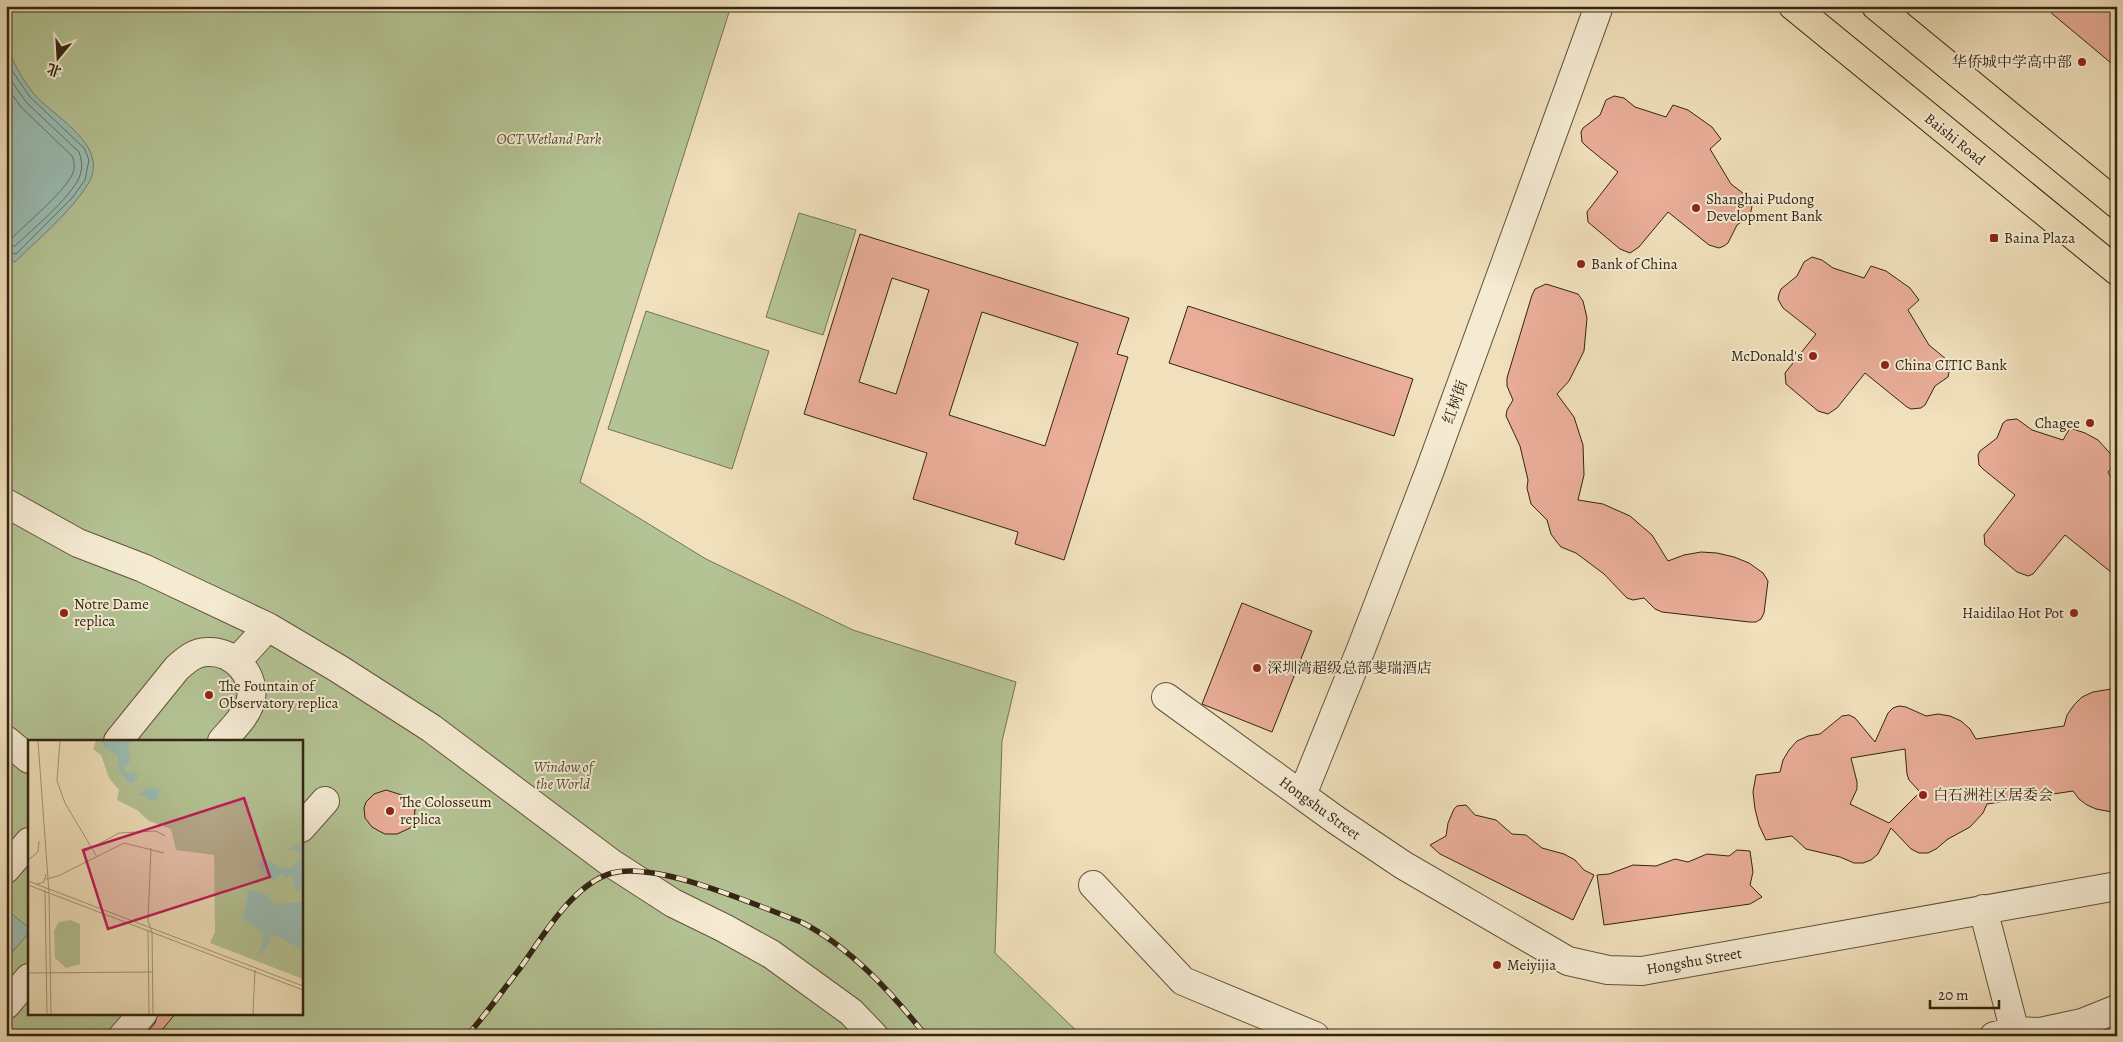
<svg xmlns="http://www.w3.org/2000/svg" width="2123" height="1042" font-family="Alegreya,'Noto Serif SC',serif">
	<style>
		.green { fill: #b4c394; stroke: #737453; fill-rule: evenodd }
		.water { fill: #9abdb4; stroke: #708073 }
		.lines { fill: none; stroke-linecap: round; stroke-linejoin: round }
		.shore { stroke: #667163; stroke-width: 1 }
		.building { fill: #e9ad98; stroke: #322512; fill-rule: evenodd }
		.minor-casing { stroke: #62543c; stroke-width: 30 }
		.major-casing { stroke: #322512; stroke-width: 30 }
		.minor { stroke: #f5ebd3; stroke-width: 28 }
		.major { stroke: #f0e0bb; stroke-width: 28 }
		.rail-casing { stroke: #322512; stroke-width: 5.5 }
		.rail { stroke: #f5ebd3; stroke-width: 4; stroke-dasharray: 11; stroke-linecap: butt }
		.poi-dot { fill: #8f2418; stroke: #f5ebd3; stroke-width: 2 }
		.labels { text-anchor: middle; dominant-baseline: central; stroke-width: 4; stroke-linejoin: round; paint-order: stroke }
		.poi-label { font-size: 15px; fill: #322512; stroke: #f5ebd3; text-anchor: start }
		.park-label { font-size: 15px; font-style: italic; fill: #524c32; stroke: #f5ebd3 }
		.street-label { font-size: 15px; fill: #322512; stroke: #f5ebd3 }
		.inset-road { fill: none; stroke: #a49577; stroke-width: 1 }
		.view { fill: #c2185b; fill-opacity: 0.15; stroke: #c2185b; stroke-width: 2.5 }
		.inset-edge { fill: none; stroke: #322512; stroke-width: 2.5 }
	</style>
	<rect width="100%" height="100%" fill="#f0e0bb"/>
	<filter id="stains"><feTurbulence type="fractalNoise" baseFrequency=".004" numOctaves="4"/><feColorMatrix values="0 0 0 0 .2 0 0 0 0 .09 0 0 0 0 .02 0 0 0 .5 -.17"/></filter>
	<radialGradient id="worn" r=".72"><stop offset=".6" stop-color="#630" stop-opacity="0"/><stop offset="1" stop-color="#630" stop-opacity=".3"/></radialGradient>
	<path class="green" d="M6 6H731L580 482 706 559 853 630 1016 682 1002 741 995 953 1082 1036H6ZM29 741H301V1013H29Z
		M799 213 856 230 823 335 766 317Z
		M646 311 769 351 732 469 608 429Z"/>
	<path class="water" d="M6 43C13 62 21 78 34 94 55 118 111 146 88 184 71 212 39 238 15 262L6 255Z
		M7 910 29 928V933L6 959Z"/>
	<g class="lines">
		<path class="shore" d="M6 57 11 69 30 97 84 148 89 160 85 180 72 198 16 254 6 252
			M6 73 26 102 79 152C82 160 83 169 79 178 69 199 33 229 15 246L6 245
			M6 86 21 107 72 156C75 162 75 169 72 175 62 194 29 221 13 237L6 238"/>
	</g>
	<path class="building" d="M2043 6H2117V68Z
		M1614 96 1624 98 1635 107 1666 117 1673 105 1688 110 1712 127 1721 139 1710 149 1731 184 1748 197 1752 206 1750 216 1737 225 1728 243 1724 246 1719 248 1709 245 1668 212 1639 247 1630 253 1620 249 1588 222 1587 212 1618 172 1586 146 1582 142 1581 132 1583 128 1600 115 1606 100Z
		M860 234 1129 318 1117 354 1128 357 1064 560 1015 544 1018 532 913 499 927 453 804 414ZM892 278 929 290 896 394 859 382ZM982 312 1078 343 1045 446 949 415Z
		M1812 257 1822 260 1833 268 1864 278 1871 266 1886 271 1910 288 1919 300 1908 310 1929 345 1946 359 1950 367 1948 377 1935 386 1925 405 1921 408 1911 409 1907 407 1865 373 1837 408 1828 414 1818 411 1786 384 1785 373 1816 334 1783 308 1778 299 1779 294 1781 289 1797 276 1804 262Z
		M1546 284 1578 294 1583 301 1587 318 1584 351 1569 381 1557 394 1574 417 1583 445 1584 475 1578 500 1603 504 1630 516 1652 535 1668 561 1684 555 1701 552 1717 553 1734 557 1749 563 1763 573 1768 581 1764 613 1761 619 1756 622H1749L1662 612 1655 609 1644 598 1633 600 1627 598 1604 574 1576 553 1561 547 1556 541 1551 534 1547 520 1531 504 1527 488 1528 480 1520 446 1506 416 1507 410 1513 400 1507 386V378L1532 295 1535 289Z
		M1188 306 1413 379 1394 436 1169 363Z
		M2017 419 2032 430 2063 440 2070 428 2085 433 2098 440 2117 461V463L2108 472 2117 488V577L2065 535 2033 574 2028 576 2017 572 1985 545 1984 535 2015 495 1983 469 1979 465 1978 455 1980 451 1997 438 2003 423 2007 420Z
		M1242 603 1312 631 1272 732 1202 704Z
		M2117 688V813L2096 809 2087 805 2079 799 2073 791 1987 804 1983 813 1970 827 1948 839 1936 849 1928 853H1919L1911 849 1891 828 1878 854 1871 860 1863 863H1854L1840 857 1806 849 1792 836 1766 840 1759 825 1755 809 1753 792 1756 775 1780 772 1783 760 1789 750 1797 741 1808 736 1820 734 1842 716 1849 715 1855 718 1875 742 1888 713 1893 708 1899 706 1906 707 1926 716 1938 714 1950 716 1961 721 1970 729 1976 739 2064 726 2067 715 2074 705 2082 697 2093 692ZM1905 749 1907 774 1909 780 1920 792 1889 823 1850 804 1857 789V782L1851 758Z
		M386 790 405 796 415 809 414 823 410 828 397 834H385L379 831 372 827 365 818 364 808 366 802 374 794Z
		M1466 805 1475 815 1496 820 1512 834 1526 835 1542 848 1564 854 1575 860 1584 870 1594 875 1573 920 1440 854 1430 845 1446 836 1448 823 1454 809 1457 806Z
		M1737 850 1750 851 1753 872 1750 885 1762 897 1750 904 1604 925 1597 875 1609 874 1633 865 1656 866 1675 859 1688 862 1707 854 1729 856Z
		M158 1013H176L157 1036H144L155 1023Z"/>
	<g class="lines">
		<defs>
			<path id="minor" d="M6 503 78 543 143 568 268 627 339 669 431 728 611 863 673 903 724 928 771 954 851 1012 874 1036
				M237 661 268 627
				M1166 697 1336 820 1403 865 1568 961 1608 970 1642 971 2117 886
				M6 740 29 759
				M118 741 177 668C186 660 195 652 207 652 234 650 258 677 250 703 245 718 232 729 222 741
				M1302 795 1361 649 1430 470 1599 6
				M301 828 325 801
				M6 869 29 842
				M1093 885 1183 981 1315 1036
				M1983 909 2016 1036
				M6 1005 29 978
				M123 1036 143 1013
				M1994 1036 2015 1031 2040 1032 2082 1023 2117 1009"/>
			<path id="major" d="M1793 6 2117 271
				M1876 6 2117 204"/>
		</defs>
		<use href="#minor" class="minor-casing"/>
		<use href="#major" class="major-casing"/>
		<use href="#minor" class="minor"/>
		<use href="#major" class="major"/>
		<defs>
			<path id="rail" d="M467 1036C486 1014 503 990 521 967 543 936 573 884 612 873 658 861 755 905 801 922 850 947 892 993 926 1036"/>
		</defs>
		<use href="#rail" class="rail-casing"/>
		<use href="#rail" class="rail"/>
	</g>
	<g class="poi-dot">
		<circle cx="2082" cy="62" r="5"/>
		<circle cx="1696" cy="208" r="5"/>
		<rect x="1989" y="233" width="10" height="10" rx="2.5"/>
		<circle cx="1581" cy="264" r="5"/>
		<circle cx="1813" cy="356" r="5"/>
		<circle cx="1885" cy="365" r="5"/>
		<circle cx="2090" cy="423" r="5"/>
		<circle cx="64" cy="613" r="5"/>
		<circle cx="2074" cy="613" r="5"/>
		<circle cx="1257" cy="668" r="5"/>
		<circle cx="209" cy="695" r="5"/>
		<circle cx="1923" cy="795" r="5"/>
		<circle cx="390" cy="811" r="5"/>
		<circle cx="1497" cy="965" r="5"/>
	</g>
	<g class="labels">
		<g class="poi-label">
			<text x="2072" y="62" text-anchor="end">华侨城中学高中部</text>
			<text x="1706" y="199">Shanghai Pudong<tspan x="1706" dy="17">Development Bank</tspan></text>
			<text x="2004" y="238">Baina Plaza</text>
			<text x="1591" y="264">Bank of China</text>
			<text x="1803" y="356" text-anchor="end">McDonald's</text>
			<text x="1895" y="365">China CITIC Bank</text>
			<text x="2080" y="423" text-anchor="end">Chagee</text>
			<text x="74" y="604">Notre Dame<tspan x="74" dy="17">replica</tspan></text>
			<text x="2064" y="613" text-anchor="end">Haidilao Hot Pot</text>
			<text x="1267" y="668">深圳湾超级总部斐瑞酒店</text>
			<text x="219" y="686">The Fountain of<tspan x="219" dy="17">Observatory replica</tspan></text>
			<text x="1933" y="795">白石洲社区居委会</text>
			<text x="400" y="802">The Colosseum<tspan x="400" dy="17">replica</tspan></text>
			<text x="1507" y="965">Meiyijia</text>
		</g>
		<g class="park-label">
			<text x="549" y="139">OCT Wetland Park</text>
			<text x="563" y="767">Window of<tspan x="563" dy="17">the World</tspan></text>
		</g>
		<g class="street-label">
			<text transform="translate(1955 139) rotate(39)">Baishi Road</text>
			<text transform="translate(1455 402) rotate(-70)">红树街</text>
			<text transform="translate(1320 808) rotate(36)">Hongshu Street</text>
			<text transform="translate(1694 961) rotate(-10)">Hongshu Street</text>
		</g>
	</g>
	<g transform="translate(28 740)">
		<rect width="275" height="275" fill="#f0e0bb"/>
		<path d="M68 1H275V239L182 203 187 192 186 115 148 110 143 89 121 81 109 70 89 60 91 50 81 38 73 15 65 9ZM42 180 52 184V224L38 228 27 218 26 191 31 182Z" fill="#b4c394"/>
		<path d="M74 1H103L100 10 103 20 95 29 100 34 105 31 109 33 110 38 104 43 107 49 92 32 89 15 76 7ZM119 47 131 49 130 59 120 61 119 56H111ZM275 103V149L268 151 263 135 259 138 253 133 245 141 231 127 234 117 251 127 263 129 275 115 266 109 258 110ZM221 149 236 153 246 164 275 162V210L244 194 238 209 228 217 234 206 236 193 215 179Z" fill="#9abdb4"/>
		<path class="inset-road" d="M10 1 21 153 23 274M32 1 29 41 37 63 69 117M123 108 120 181 124 192 125 274M0 120 10 112 11 101M58 122 56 112 91 93 128 91 137 96M18 139 30 136 96 103 136 113M0 141 275 246M9 144 16 142 18 134M0 145 275 250M17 150 19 274M120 190 121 274M0 233 124 232M225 274 227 230"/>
		<path class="view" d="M216 58 242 137 80 189 55 110Z"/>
		<rect width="275" height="275" class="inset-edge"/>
	</g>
	<rect width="2123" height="1042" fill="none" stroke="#f0e0bb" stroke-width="25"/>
	<rect x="8" y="8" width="2108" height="1027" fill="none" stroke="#322512" stroke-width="2.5"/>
	<rect x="12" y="12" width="2098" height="1017" fill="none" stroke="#322512"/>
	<g transform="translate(58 58) rotate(198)" stroke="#f5ebd3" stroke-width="4" paint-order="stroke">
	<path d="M0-4L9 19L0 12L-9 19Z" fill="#322512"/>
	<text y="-8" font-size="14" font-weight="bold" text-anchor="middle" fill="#322512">北</text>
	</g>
	<path d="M1930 1000v8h69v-8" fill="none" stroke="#322512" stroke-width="2.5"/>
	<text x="1938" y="1000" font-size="15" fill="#322512" stroke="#f5ebd3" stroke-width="4" paint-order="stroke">20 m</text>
	<rect width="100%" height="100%" filter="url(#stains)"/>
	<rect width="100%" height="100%" fill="url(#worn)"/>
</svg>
